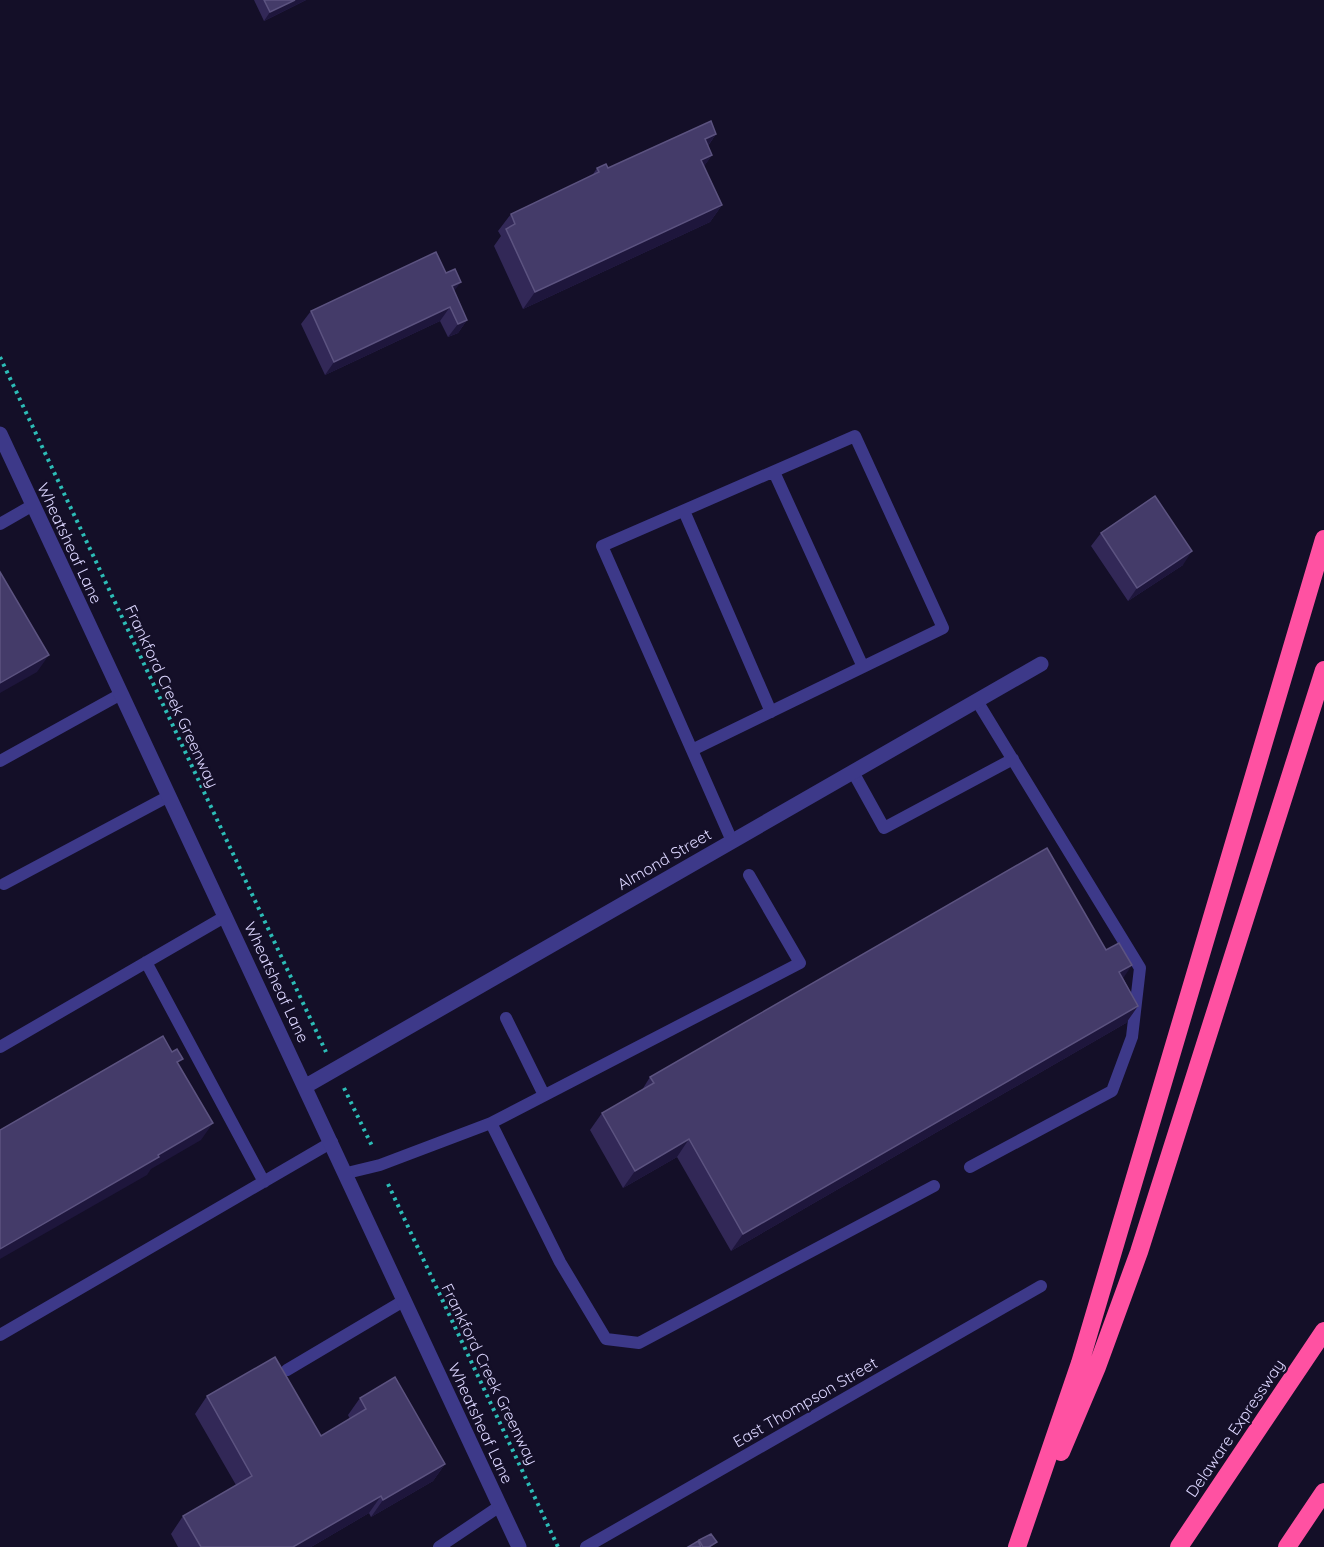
<svg xmlns="http://www.w3.org/2000/svg" width="1324" height="1547" font-family="Quicksand,sans-serif">
	<style>
		.lines { fill: none; stroke-linecap: round; stroke-linejoin: round }
		.path { stroke: #2cbdb7; stroke-width: 4; stroke-dasharray: 3 4.5; stroke-linecap: butt }
		.lane { stroke: #3d3989; stroke-width: 12 }
		.street { stroke: #3d3989; stroke-width: 15 }
		.highway { stroke: #ff51a2; stroke-width: 18 }
		.wall { fill: #322857 }
		.shaded-wall { fill: #1e163c }
		.building { fill: #443b69; stroke: #5c5380; stroke-width: 1.5 }
		.labels { text-anchor: middle; dominant-baseline: central; stroke-width: 4.5; stroke-linejoin: round; paint-order: stroke }
		.street-label { font-size: 16px; fill: #dcd6ff; stroke: #140f28 }
	</style>
	<rect width="100%" height="100%" fill="#140f28"/>
	<g class="lines">
		<path class="path" d="M0 357 326 1052
			M344 1088 372 1146
			M388 1184 558 1547"/>
		<path class="lane" d="M774 472 863 667
			M684 511 771 712
			M0 524 33 505
			M692 750 943 628 855 436 602 546 732 841
			M0 761 121 694
			M853 772 884 828 1013 759
			M4 884 169 796
			M146 962 264 1182
			M506 1018 544 1095
			M0 1047 226 916
			M491 1123 800 963 749 875
			M970 1167 1112 1091 1132 1037 1140 968 977 701
			M347 1173 380 1165 491 1123 560 1262 606 1339 639 1343 934 1186
			M0 1335 332 1142
			M287 1370 405 1300
			M439 1547 500 1506
			M586 1547 1041 1286"/>
		<path class="street" d="M0 434 519 1547
			M306 1086 1041 664"/>
		<path class="highway" d="M1061 1452 1097 1367 1139 1252 1324 670
			M1017 1547 1080 1363 1324 539
			M1179 1547 1324 1331
			M1287 1547 1324 1492"/>
	</g>
	<path class="wall" d="M254 0H306L264 21Z
		M716 134 708 146 712 155 704 166 722 205 710 222 523 309 494 246 501 236 498 231 511 214 592 176 597 168H608Z
		M454 291 467 320 458 333 448 337 440 321 325 375 301 324 311 311Z
		M1101 533 1183 565 1128 601 1091 546Z
		M1123 978 1138 1006 1126 1023 731 1251 677 1157 623 1188 590 1130 602 1113 642 1090 650 1077Z
		M207 1396 321 1436 350 1419 348 1415 360 1398 445 1464 433 1481 371 1517 369 1513 311 1547H178L171 1534 183 1516 236 1485 195 1414Z"/>
	<path class="shaded-wall" d="M295 0H306L264 21 270 12Z
		M716 134 704 151 705 139Z
		M712 155 700 172 701 160Z
		M722 205 710 222 523 309 535 292Z
		M461 282 451 295 452 286Z
		M450 307 440 321 325 375 334 362Z
		M467 320 458 333 448 337 458 324Z
		M1192 551 1183 565 1128 601 1137 588Z
		M49 655 37 672 0 693V683Z
		M1132 965 1120 983 1119 972Z
		M1138 1006 1126 1023 731 1251 743 1234Z
		M213 1123 201 1140 151 1169 147 1175 0 1259V1249Z
		M689 1139 677 1157 623 1188 635 1171Z
		M445 1464 433 1481 371 1517 383 1500Z
		M381 1496 369 1513 311 1547H293Z"/>
	<path class="building" d="M264 0H295L270 12Z
		M711 121 716 134 705 139 712 155 701 160 722 205 535 292 506 229 515 224 511 214 599 172 597 168 606 164 608 168Z
		M436 252 446 273 455 269 461 282 452 286 467 320 458 324 450 307 334 362 311 311Z
		M1155 496 1192 551 1137 588 1101 533Z
		M0 572 49 655 0 683Z
		M1047 848 1106 950 1119 943 1132 965 1119 972 1138 1006 743 1234 689 1139 635 1171 602 1113 654 1083 650 1077Z
		M163 1036 172 1052 177 1049 183 1059 177 1062 213 1123 158 1155 159 1157 0 1249V1130Z
		M275 1357 321 1436 366 1409 360 1398 395 1377 445 1464 383 1500 381 1496 293 1547H201L183 1516 252 1476 207 1396Z
		M711 1534 717 1542 709 1547H703L699 1540Z
		M698 1541 701 1547H688Z"/>
	<g class="labels">
		<g class="street-label">
			<text transform="translate(70 543) rotate(65)">Wheatsheaf Lane</text>
			<text transform="translate(172 696) rotate(65)">Frankford Creek Greenway</text>
			<text transform="translate(664 859) rotate(-30)">Almond Street</text>
			<text transform="translate(277 982) rotate(65)">Wheatsheaf Lane</text>
			<text transform="translate(490 1374) rotate(64)">Frankford Creek Greenway</text>
			<text transform="translate(805 1402) rotate(-30)">East Thompson Street</text>
			<text transform="translate(481 1423) rotate(65)">Wheatsheaf Lane</text>
			<text transform="translate(1235 1428) rotate(-56)">Delaware Expressway</text>
		</g>
	</g>
</svg>
